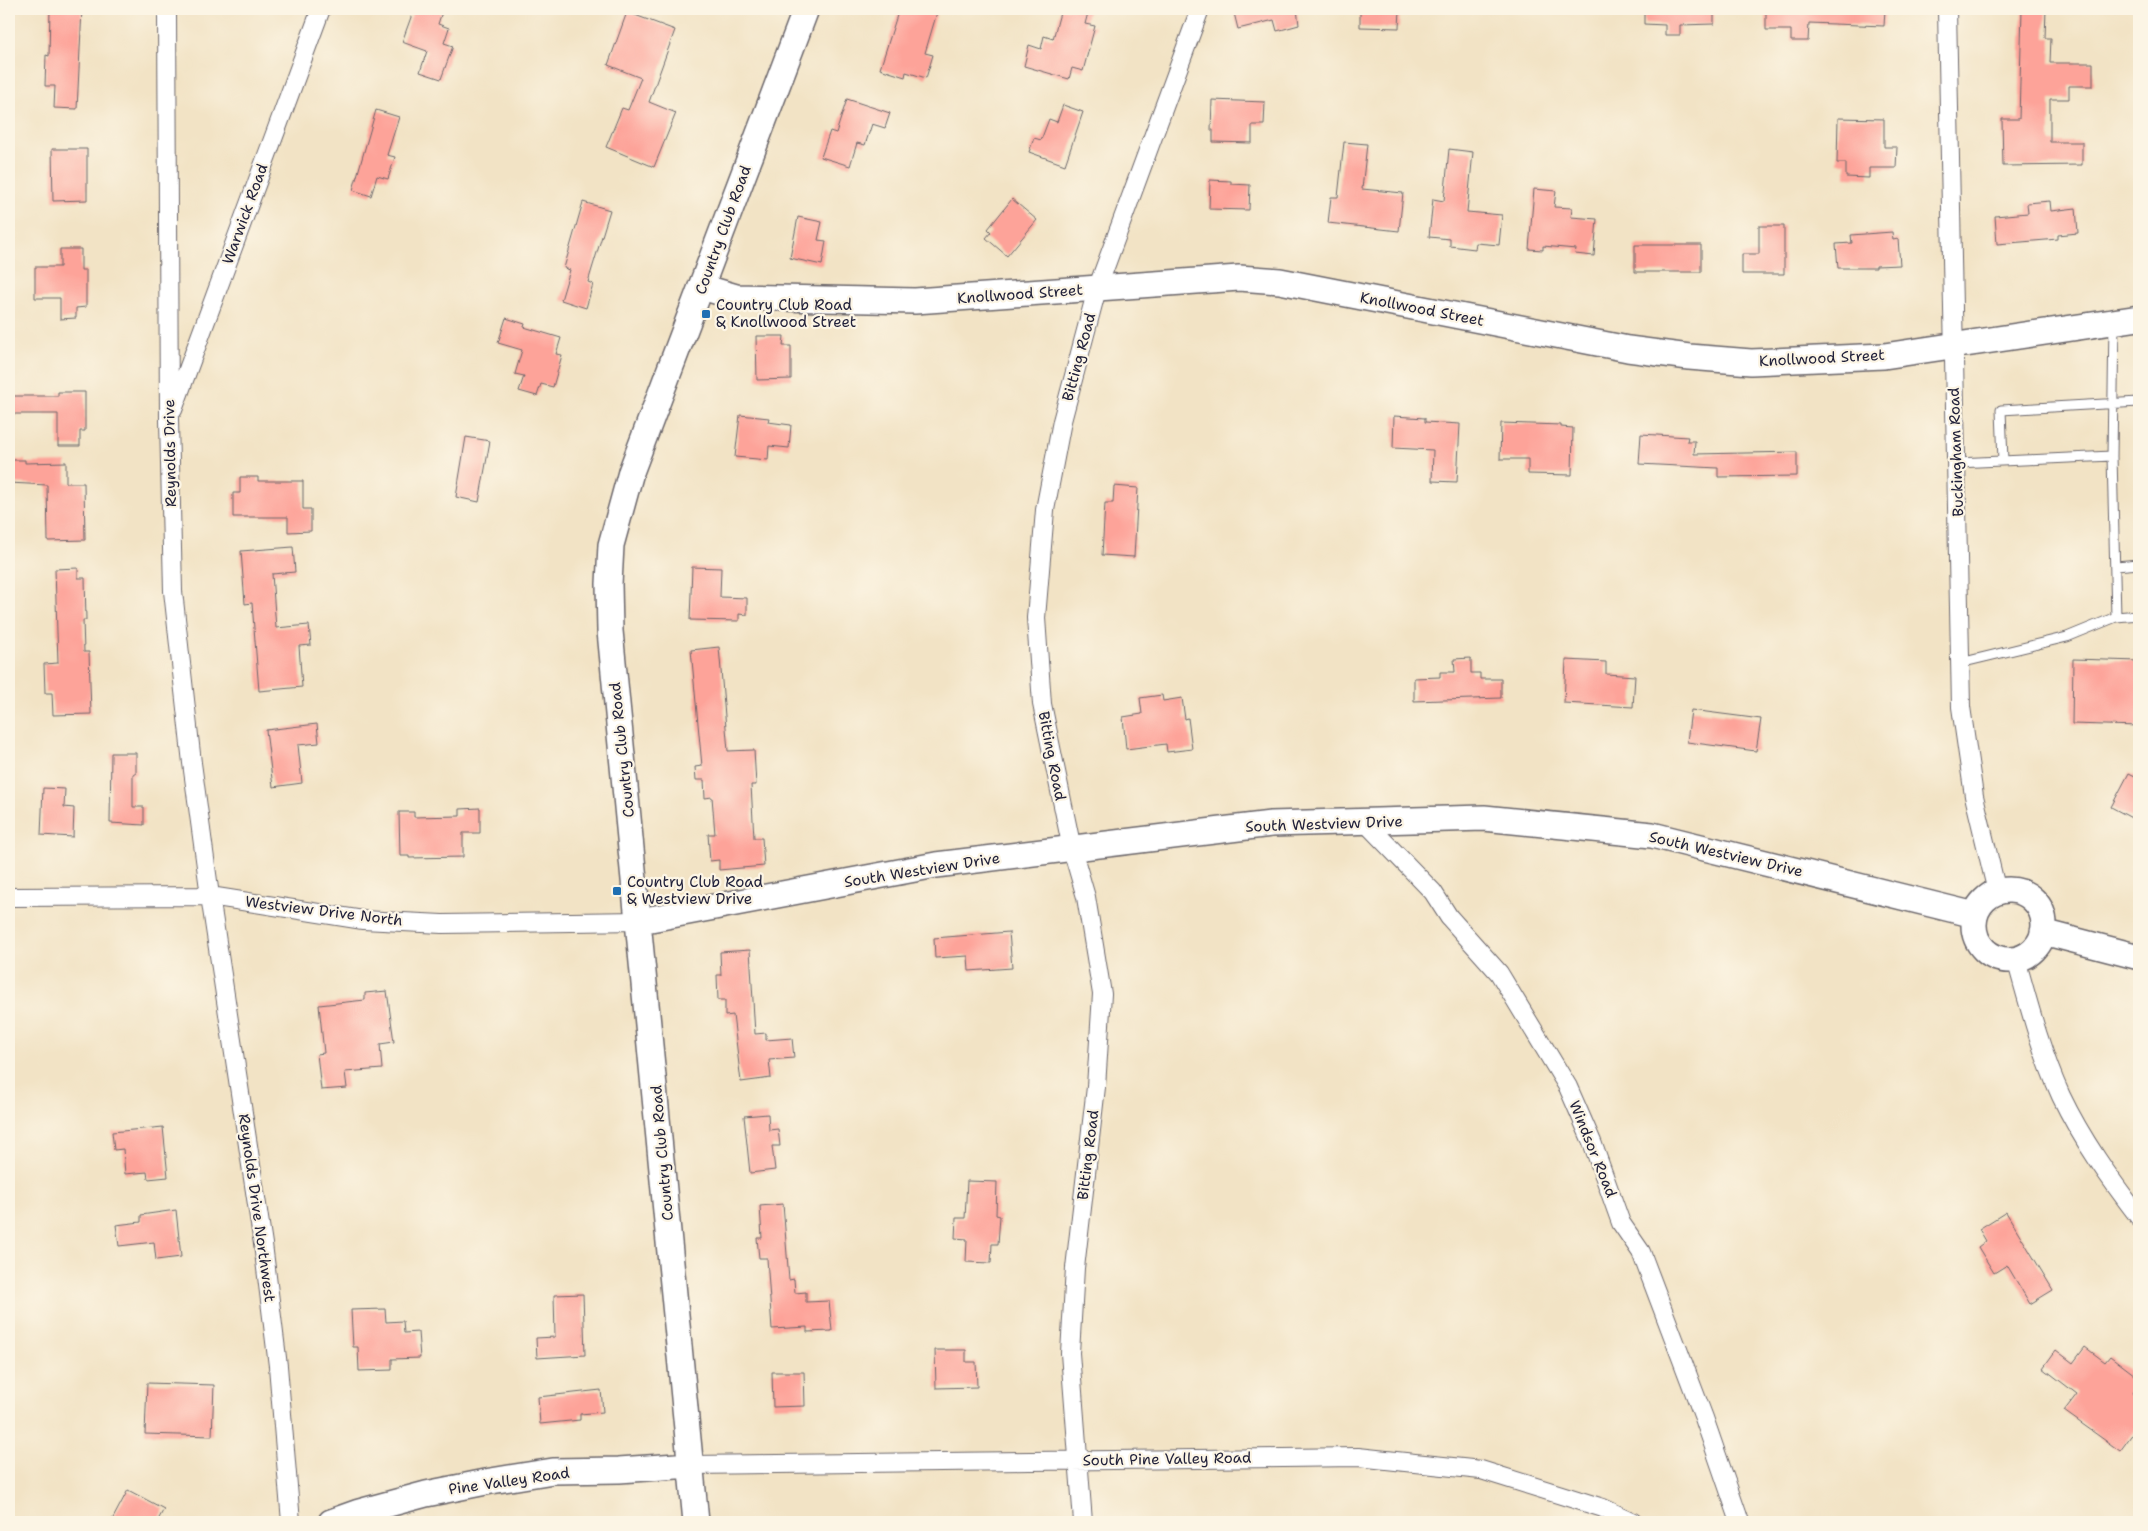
<svg xmlns="http://www.w3.org/2000/svg" width="2148" height="1531" font-family="'Shantell Sans',sans-serif">
	<style>
		.building { fill: #fda399 }
		.lines { fill: none; stroke-linecap: round; stroke-linejoin: round }
		.lane-casing { stroke: #6b666b; stroke-width: 11 }
		.street-casing { stroke: #6b666b; stroke-width: 20 }
		.secondary-casing { stroke: #6b666b; stroke-width: 28 }
		.lane { stroke: #fff; stroke-width: 9 }
		.street { stroke: #fff; stroke-width: 18 }
		.secondary { stroke: #fff; stroke-width: 25 }
		.poi-dot { fill: #1f6fb2; stroke: #fcf5e5; stroke-width: 2 }
		.labels { text-anchor: middle; dominant-baseline: central; stroke-width: 4.5; stroke-linejoin: round; paint-order: stroke }
		.street-label { font-size: 15px; fill: #22223b; stroke: #fcf5e5 }
		.poi-label { font-size: 15px; fill: #22223b; stroke: #fcf5e5; text-anchor: start }
	</style>
	<rect width="100%" height="100%" fill="#fcf5e5"/>
	<filter id="ink" filterUnits="userSpaceOnUse"><feTurbulence type="fractalNoise" baseFrequency=".02" numOctaves="2"/><feDisplacementMap in="SourceGraphic" scale="10" xChannelSelector="R" yChannelSelector="G"/><feConvolveMatrix kernelMatrix="1 2 1 2 8 2 1 2 1" color-interpolation-filters="sRGB"/></filter>
	<filter id="wash" filterUnits="userSpaceOnUse"><feTurbulence type="fractalNoise" baseFrequency=".0096" numOctaves="4" result="noise"/><feDisplacementMap in="SourceGraphic" scale="20" xChannelSelector="R" yChannelSelector="G"/><feGaussianBlur stdDeviation="1.12" result="paint"/><feColorMatrix in="noise" values="0 0 0 0 0 0 0 0 0 0 0 0 0 0 0 0 0 1.4 0 .05"/><feComposite in="paint" operator="in"/></filter>
	<g filter="url(#wash)">
		<rect width="100%" height="100%" fill="#f2e3c5"/>
		<g id="blocks">
			<path class="building" d="M50 9H82L77 109 54 108 55 86H45L46 55 49 56Z
				M414 9H434L442 12 438 24 449 28 444 43 453 46 441 79 420 72 427 51 402 42Z
				M899 9H938L925 53 933 55 926 78 906 72 905 77 880 69Z
				M1061 9H1089L1085 24 1095 26 1083 71 1072 68 1069 79 1024 66 1029 45 1041 49 1044 36 1053 39Z
				M1233 9H1297L1299 25 1277 31 1274 20 1238 29Z
				M1360 9H1400L1399 28 1360 27Z
				M1644 9H1714V24L1680 25V35H1665V25L1644 24Z
				M1766 9H1885L1884 26 1809 23 1808 41H1791V30H1766Z
				M2022 9H2046L2045 38H2051L2050 63H2093V86H2069V99H2050V142H2082V165L2003 166 2002 119H2019Z
				M627 12 675 30 649 102 676 113 654 167 606 147 622 108 628 110 641 78 608 65Z
				M847 99 890 113 885 128 872 124 865 145 857 143 850 166 821 157 830 131 836 133Z
				M1212 100 1265 102 1264 125H1252V143L1213 142V130H1211Z
				M1063 105 1083 112 1065 165 1029 152 1034 138 1041 140 1049 119 1057 122Z
				M376 110 399 117 387 155 395 157 388 179 377 176 371 196 353 190Z
				M1838 118 1884 119V147H1897L1896 168H1869V178L1846 177V163H1837Z
				M1344 142 1367 144 1362 189 1403 193 1399 231 1328 223 1331 197H1338Z
				M52 149H87V200L53 201Z
				M1449 149 1473 152 1467 212 1502 215 1499 245 1476 243 1475 249 1450 246V239L1429 237 1433 199 1444 201Z
				M1210 180 1231 181V184L1250 185 1249 210 1209 209Z
				M1534 189 1556 191 1554 207 1572 208 1571 217 1597 219 1594 256 1575 254 1576 249 1543 246V250L1529 249Z
				M1012 199 1037 220 1007 256 986 238 991 232 988 229Z
				M2050 201 2051 211 2076 208 2078 233 2058 235V239L1997 244 1995 216 2028 213 2027 203Z
				M583 202 610 210 588 282 593 284 586 308 561 300 570 270 564 268Z
				M798 217 822 222 818 240 826 241 822 265 790 258Z
				M1759 226H1784V274H1742V254H1759Z
				M1892 232 1893 240 1898 239 1900 265 1876 266V268H1838L1836 244 1852 243 1851 235Z
				M1635 245H1701V272H1635Z
				M60 249H81V270H86V307L76 308V318L60 319V298H35V267H60Z
				M506 318 525 324 524 327 561 338 556 354 562 355 553 387 541 384 537 396 519 391 524 376 515 374 522 350 498 343Z
				M756 336H784L783 346H791V379L757 380Z
				M58 392H85V431H80V446H58V414H9V396H58Z
				M740 415 769 418 768 422 791 425 789 448 769 446 768 460 735 457Z
				M1394 416 1425 418V422L1460 424 1457 482 1432 481 1433 450 1393 448Z
				M1501 423 1561 425V427L1573 428 1572 475 1528 474V459H1500Z
				M1641 434 1688 437 1687 441H1695L1694 454 1797 452V476L1718 477V468L1639 464Z
				M466 437 490 441 479 502 456 497Z
				M9 460H25V463L66 462V483H84L85 540 48 541 47 485 9 483Z
				M240 477H258V481H303V509H311V531L288 532V517H233V493H240Z
				M1114 486 1138 488 1134 557 1102 555 1105 503H1113Z
				M293 547 295 572 272 574 276 628 309 625 311 645 299 646 302 687 259 691 252 603 245 604 241 551Z
				M692 567 721 568 720 597 747 598V615L739 614V621L690 620Z
				M78 568V578H85L86 620H83L84 652H89L91 714 53 715 52 693H45L44 664 58 663 55 569Z
				M719 647 728 751 754 750 756 785H751L754 838H762L764 866 719 870V860L710 861 708 834H715L712 797 705 798 704 780H696L695 767 702 766 691 650Z
				M1471 658V673H1480V679H1501V698L1414 701V678L1440 677V672H1455L1454 659Z
				M2073 659 2139 661V726L2072 724Z
				M1566 660 1606 662V674L1635 676 1633 707 1564 703Z
				M1162 695 1163 701 1182 698 1185 719 1188 718 1192 749 1167 752 1166 744 1126 749 1123 717 1142 714 1140 698Z
				M1691 710 1761 719 1756 751 1687 742Z
				M317 724 319 743 298 745 302 783 273 787 266 730Z
				M111 753H136V774H133V807H144V825L110 823Z
				M2129 773 2139 778V822L2111 807Z
				M43 788 65 789 64 807 74 808 73 837 41 835Z
				M480 808V833H463V857L409 858V856H400L399 812H414V817L460 816V809Z
				M1009 932 1012 968 969 971 968 956 935 958 934 938Z
				M750 950 755 1034 766 1033V1040L792 1038 794 1058 769 1060 771 1078 741 1082 733 1015 725 1016V1000H718L717 975H721L720 952Z
				M387 991 394 1042 380 1044 382 1069 345 1072 347 1088 321 1090 317 1054 324 1053 319 1005 365 1000V993Z
				M768 1114 769 1130 778 1129 780 1146H772L775 1170 750 1173 744 1116Z
				M163 1127 168 1177 148 1179 147 1172 125 1174 123 1149 114 1150 112 1132Z
				M967 1181 997 1182 996 1215 1000 1216 998 1244H992L991 1263 966 1262 967 1239 955 1238 956 1218H965Z
				M783 1204 789 1280 794 1279 795 1293 806 1292V1302L829 1301 832 1331 807 1332V1327L772 1329 767 1258H759L757 1238H762L760 1206Z
				M176 1210 181 1257 156 1260 154 1242 119 1246 116 1225 141 1222V1215Z
				M2006 1212 2053 1290 2030 1304 2007 1265 1994 1273 1978 1247 1986 1241 1979 1229Z
				M583 1294 585 1355 537 1358 536 1338 555 1337 554 1295Z
				M385 1309 386 1322 403 1321 404 1333 418 1332 420 1358 392 1359V1370L359 1371 358 1347H353L351 1310Z
				M2085 1347 2105 1362 2110 1356 2139 1378V1385L2133 1393 2139 1397V1425L2120 1451 2064 1411 2077 1394 2043 1368 2056 1350 2073 1363Z
				M935 1350H966V1362H976L977 1387 936 1388Z
				M772 1372H804L805 1406 773 1407Z
				M147 1383 214 1385 212 1436 145 1434Z
				M601 1390 603 1412 580 1414V1420L540 1424 538 1397Z
				M128 1490 164 1509 157 1522H111Z"/>
		</g>
	</g>
	<g filter="url(#ink)">
		<use href="#blocks" fill-opacity="0" stroke="#6b666b" stroke-width="1"/>
		<g class="lines">
			<defs>
				<path id="lane" d="M2003 461 2001 410 2139 402
					M1957 463 2112 456
					M2116 566 2139 564
					M2116 617 2139 615
					M1960 663 2067 637 2116 617 2112 456 2114 323"/>
				<path id="street" d="M167 9 169 420 173 591 192 763 210 896 263 1244 278 1366 291 1522
					M1947 9 1961 707 1974 796 1997 892
					M173 410 321 9
					M1365 822 1433 892 1449 917 1499 973 1568 1087 1592 1142 1621 1223 1641 1252 1704 1418 1740 1522
					M9 897 210 896 363 920 442 924 640 921
					M2016 959C2029 1006 2041 1052 2061 1096 2082 1140 2110 1179 2139 1217
					M691 1465 1358 1457 1481 1470 1603 1508 1633 1522
					M1083 1522 1070 1353 1075 1268 1096 1087 1102 994 1086 897 1072 849 1042 704 1036 618 1045 510 1062 421 1097 289 1200 9"/>
				<path id="secondary" d="M702 287 736 297 915 301 1239 278 1280 281 1628 349 1689 357 1751 362 1884 356 2139 318
					M1974 925a35 35 0 1 1 70 0a35 35 0 1 1-70 0Z
					M640 921 936 865 1271 824 1484 818 1652 835 1975 915
					M2043 932 2139 957
					M331 1522 359 1512 426 1494 491 1481 553 1471 619 1470 691 1465
					M696 1522 610 631 609 584 611 545 631 472 806 9"/>
			</defs>
			<use href="#lane" class="lane-casing"/>
			<use href="#street" class="street-casing"/>
			<use href="#secondary" class="secondary-casing"/>
			<use href="#lane" class="lane"/>
			<use href="#street" class="street"/>
			<use href="#secondary" class="secondary"/>
		</g>
	</g>
	<g class="poi-dot">
		<rect x="701" y="309" width="10" height="10" rx="2.5"/>
		<rect x="612" y="886" width="10" height="10" rx="2.5"/>
	</g>
	<g class="labels">
		<g class="street-label">
			<text transform="translate(245 214) rotate(-70)">Warwick Road</text>
			<text transform="translate(723 230) rotate(-70)">Country Club Road</text>
			<text transform="translate(1020 294) rotate(-4)">Knollwood Street</text>
			<text transform="translate(1422 309) rotate(11)">Knollwood Street</text>
			<text transform="translate(1079 357) rotate(-75)">Bitting Road</text>
			<text transform="translate(1822 358) rotate(-3)">Knollwood Street</text>
			<text transform="translate(1956 452) rotate(-92)">Buckingham Road</text>
			<text transform="translate(170 453) rotate(-91)">Reynolds Drive</text>
			<text transform="translate(622 750) rotate(-96)">Country Club Road</text>
			<text transform="translate(1052 756) rotate(79)">Bitting Road</text>
			<text transform="translate(1324 824) rotate(-2)">South Westview Drive</text>
			<text transform="translate(1726 854) rotate(13)">South Westview Drive</text>
			<text transform="translate(922 870) rotate(-9)">South Westview Drive</text>
			<text transform="translate(324 911) rotate(7)">Westview Drive North</text>
			<text transform="translate(1593 1149) rotate(68)">Windsor Road</text>
			<text transform="translate(662 1153) rotate(-95)">Country Club Road</text>
			<text transform="translate(1088 1155) rotate(-83)">Bitting Road</text>
			<text transform="translate(257 1208) rotate(82)">Reynolds Drive Northwest</text>
			<text transform="translate(1167 1459) rotate(-1)">South Pine Valley Road</text>
			<text transform="translate(509 1481) rotate(-8)">Pine Valley Road</text>
		</g>
		<g class="poi-label">
			<text x="716" y="305">Country Club Road<tspan x="716" dy="17">&amp; Knollwood Street</tspan></text>
			<text x="627" y="882">Country Club Road<tspan x="627" dy="17">&amp; Westview Drive</tspan></text>
		</g>
	</g>
	<rect width="2148" height="1531" fill="none" stroke="#fcf5e5" stroke-width="30"/>
</svg>
